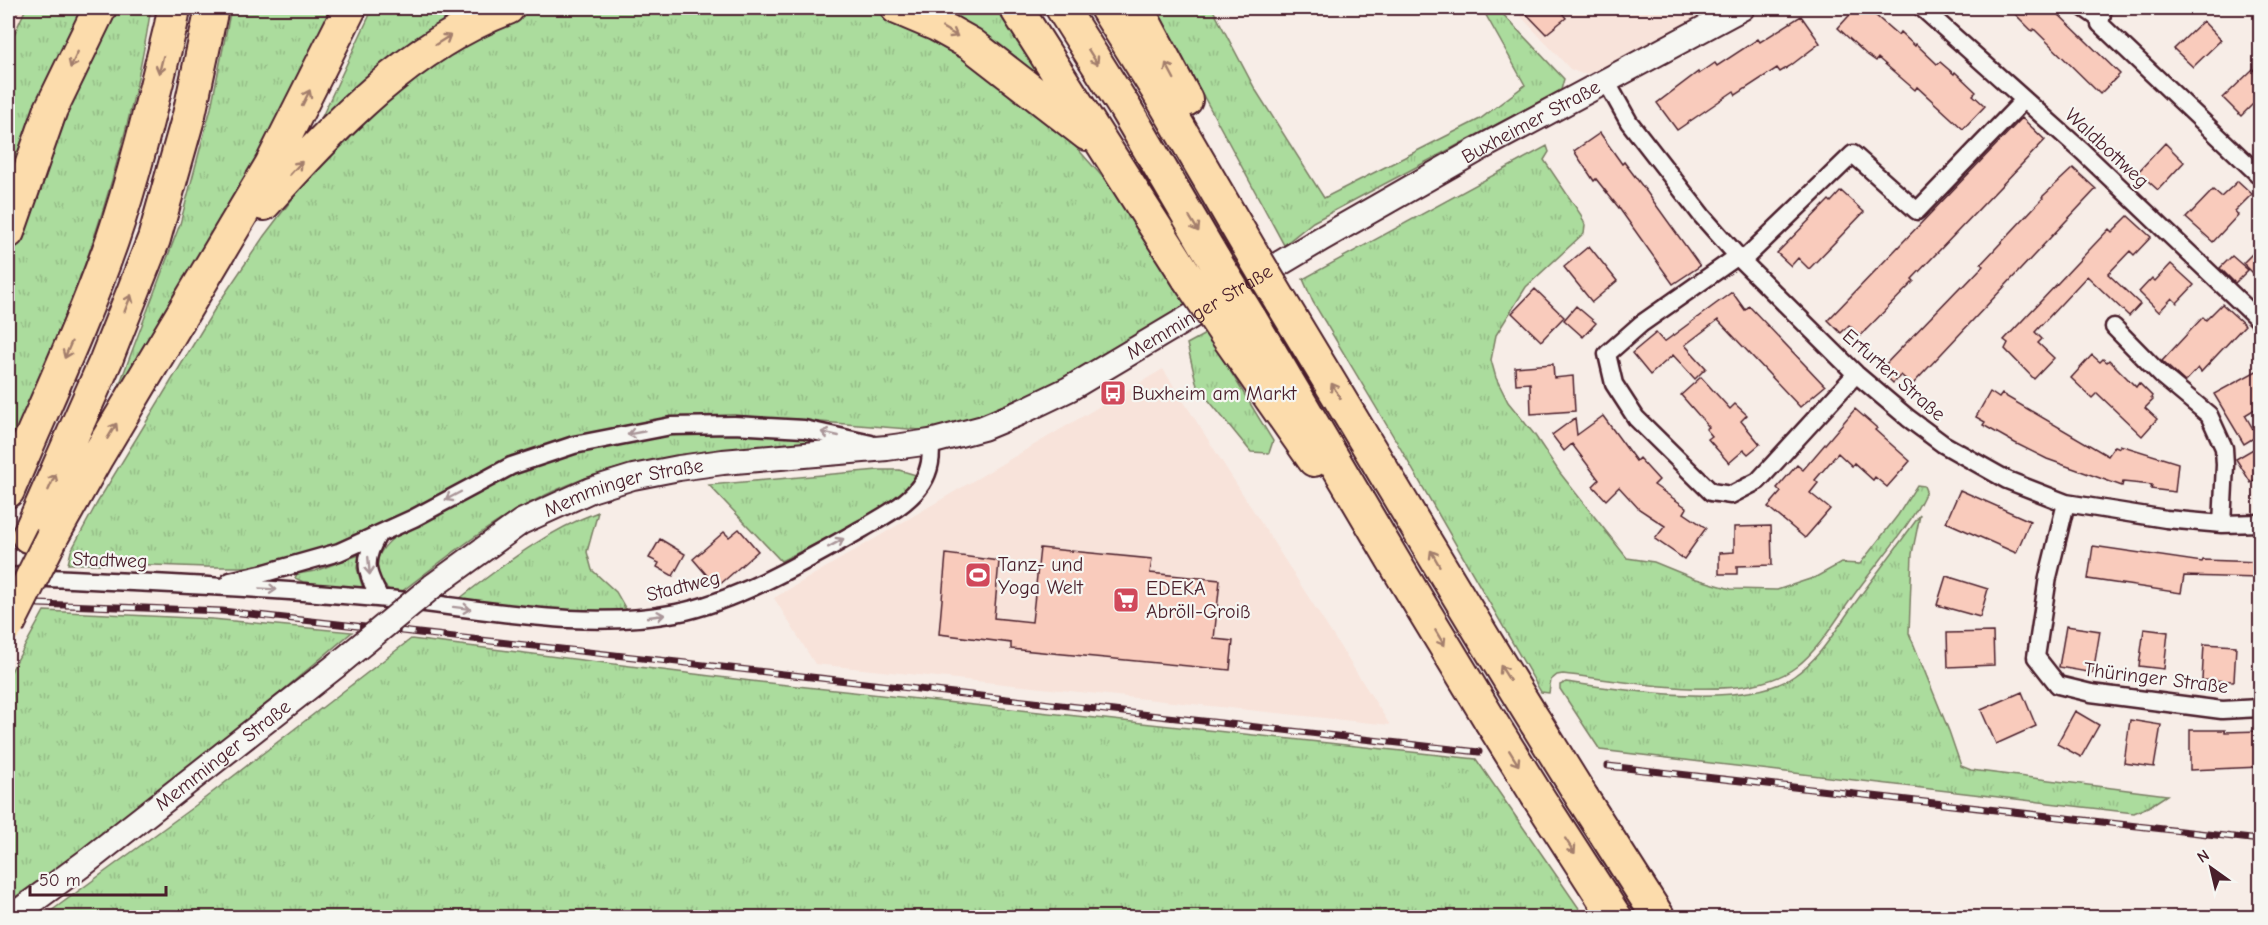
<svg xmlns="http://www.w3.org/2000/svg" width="2268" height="925" font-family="'Comic Neue',sans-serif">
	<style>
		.built { fill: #f8e3da }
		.industrial { fill: url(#industrial-furrows) }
		.grass { fill: url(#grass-tufts); stroke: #7a7e64; stroke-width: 1.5 }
		.building { fill: #f9cbbc; stroke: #4a1f2b; stroke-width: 1.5 }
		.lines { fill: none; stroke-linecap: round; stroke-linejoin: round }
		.lane-casing { stroke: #4a1f2b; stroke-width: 13 }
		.street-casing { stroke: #4a1f2b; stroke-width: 21 }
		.secondary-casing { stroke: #4a1f2b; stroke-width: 28 }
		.highway-casing { stroke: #4a1f2b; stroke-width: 36 }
		.lane { stroke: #f6f6f2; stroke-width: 8 }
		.street { stroke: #f6f6f2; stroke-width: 16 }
		.secondary { stroke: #f6f6f2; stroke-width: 24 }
		.highway { stroke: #fcdcac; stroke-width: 32 }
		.rail-casing { stroke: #4a1f2b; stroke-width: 7 }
		.rail { stroke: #f6f6f2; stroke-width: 4.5; stroke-dasharray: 14; stroke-linecap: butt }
		.secondary-bridge-casing { stroke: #4a1f2b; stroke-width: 28; stroke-linecap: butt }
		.highway-bridge-casing { stroke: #4a1f2b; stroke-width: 36; stroke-linecap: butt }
		.secondary-bridge { stroke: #f6f6f2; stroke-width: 24 }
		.highway-bridge { stroke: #fcdcac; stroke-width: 32 }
		.oneway { stroke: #a37e6c }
		.oneway2 { stroke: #a99598 }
		.labels { text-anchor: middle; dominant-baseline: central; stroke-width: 4.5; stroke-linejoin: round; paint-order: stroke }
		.street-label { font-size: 20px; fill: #4a1f2b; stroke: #f6f6f2 }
		.poi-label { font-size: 20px; fill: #4a1f2b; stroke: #f6f6f2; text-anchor: start }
	</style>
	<defs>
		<pattern id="industrial-furrows" width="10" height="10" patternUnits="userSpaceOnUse" patternTransform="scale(1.5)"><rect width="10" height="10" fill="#f8e3da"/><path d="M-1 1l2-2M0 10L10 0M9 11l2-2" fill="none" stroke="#d6c2bb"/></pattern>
		<pattern id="grass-tufts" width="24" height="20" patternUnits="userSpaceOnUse" patternTransform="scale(1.5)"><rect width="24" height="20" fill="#abdc9d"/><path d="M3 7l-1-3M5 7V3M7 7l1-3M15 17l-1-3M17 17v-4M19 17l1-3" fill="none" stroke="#95bc87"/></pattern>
	</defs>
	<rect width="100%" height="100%" fill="#f7ede7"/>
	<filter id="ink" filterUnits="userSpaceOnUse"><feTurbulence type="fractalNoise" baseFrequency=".0167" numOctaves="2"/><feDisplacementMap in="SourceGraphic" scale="12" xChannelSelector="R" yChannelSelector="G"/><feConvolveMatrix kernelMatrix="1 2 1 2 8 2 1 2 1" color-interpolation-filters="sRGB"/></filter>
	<g filter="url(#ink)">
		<path class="built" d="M1513 8H1718L1603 72 1582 74 1570 69Z
			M1163 369 1390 725 815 664 774 598Z"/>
		<path class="industrial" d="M8 8H26L8 48Z"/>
		<path class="grass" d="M26 8H86L8 190V48Z
			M114 8H151C139 86 118 165 93 241 69 313 37 382 8 452V276L18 236 49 147Z
			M231 8H337L291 103 131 374 117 391 180 224 211 108Z
			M373 8H482L319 123Z
			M541 8H868L918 29 951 46 1059 128 1108 183 1142 228 1193 302 1058 382 962 423 921 430 746 416 667 419 585 434 541 447 492 466 366 533 326 548 276 561 247 567H206L126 564H68L71 551 97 503 216 307 264 236 315 169 413 73 491 27Z
			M926 8H1006L1058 92Z
			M1156 8H1212L1255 89 1324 198 1480 119 1525 85 1482 8H1497L1564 79 1561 90 1313 222 1284 245Z
			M1547 146 1549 152 1544 160 1581 215 1585 225 1584 233 1526 287 1496 335 1491 360 1496 378 1508 402 1534 434 1560 473 1627 558 1654 562 1693 578 1731 589 1777 590 1816 577 1841 563 1860 564 1898 515 1917 485 1924 486 1926 491C1913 523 1880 559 1859 588 1839 614 1822 647 1796 667 1745 706 1625 681 1563 674L1557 675 1551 680 1549 693 1541 692 1395 439 1313 302 1303 279Z
			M1207 333 1273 441 1269 453 1251 452 1197 386 1187 344Z
			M720 432 782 434 838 441C747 448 653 450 568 485 504 511 450 554 396 596 367 574 373 552 400 533 444 510 488 482 536 465 595 444 657 435 720 432Z
			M878 470H899L919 476 898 499 842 531 781 561 709 485Z
			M598 512 587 552 592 570 616 592 628 613 563 611 459 599C503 565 546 531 598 512Z
			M1920 515 1912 554 1909 633 1949 731 1961 766 1971 770 2167 795 2150 806 2134 813 1600 750 1560 689V685L1566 682C1623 690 1746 710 1794 676 1819 659 1833 634 1850 610 1873 578 1897 547 1920 515Z
			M359 555 357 568 363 589 303 582 295 578 297 574 315 571Z
			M44 611 212 619 352 632 210 752 82 850 8 902V677Z
			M411 639 751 681 1476 759 1585 917H43L196 805Z"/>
		<path class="building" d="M1521 8H1558L1566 18 1546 34Z
			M1856 8H1867L1898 35 1900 32 1915 46 1916 44 1937 64 1940 62 1954 74 1955 72 1976 92 1973 95 1985 106 1963 129 1917 87 1915 90 1878 58 1876 61 1866 54 1838 28Z
			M2009 8H2052L2120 74 2100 94 2034 29 2032 31Z
			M1801 16 1820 43 1790 66 1780 72 1777 68 1736 95 1734 91 1677 130 1657 103 1698 72 1699 74 1715 63 1717 66 1758 39 1760 42Z
			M2203 21 2221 40 2193 67 2174 49Z
			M2253 69 2260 78V97L2241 116 2223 98Z
			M2022 118 2045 140 1912 279 1914 281 1860 336 1849 325 1841 333 1828 320Z
			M1600 133 1622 164 1624 162 1646 191 1700 266 1673 284 1619 208 1596 179 1594 181 1574 151Z
			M2165 143 2184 162 2158 190 2138 172Z
			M2073 168 2096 189 1912 385 1901 375 1893 383 1880 370 1961 286 1963 287 1983 266 1981 264 2043 198 2042 197Z
			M2238 181 2252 194 2235 211 2238 215 2213 242 2186 218 2213 190 2221 197Z
			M1841 191 1864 212 1809 269 1798 258 1791 266 1777 253 1829 200 1831 202Z
			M2128 216 2151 237 2134 255 2130 251 2108 274 2140 304 2129 316 2087 276 2035 332 2042 339 2038 343 2054 358 2034 379 2005 349 2008 343 2004 340 2109 229 2112 232Z
			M1589 246 1617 281 1592 302 1564 267Z
			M2260 246V280L2243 263Z
			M2232 256 2248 270 2235 283 2220 268Z
			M2171 264 2194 285 2177 303 2172 298 2159 312 2139 292 2152 278 2155 281Z
			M1535 289 1564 317 1541 341 1512 313Z
			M1732 292 1745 310 1749 306 1825 386 1800 407 1718 320 1685 345 1706 368 1695 379 1673 355 1650 375 1632 353 1656 333 1664 342Z
			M2222 304 2245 325 2201 372 2198 368 2185 382 2162 361 2203 317 2206 320Z
			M1576 306 1596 323 1583 337 1564 320Z
			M2092 355 2100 362 2103 359 2107 362 2109 360 2136 387 2139 383 2152 396 2151 398 2153 400 2145 408 2157 419 2142 436 2097 393 2092 398 2071 378Z
			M1553 364 1554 378 1573 376 1575 411 1531 414 1530 383 1516 384 1515 367Z
			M2260 369V406L2245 415 2257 436 2244 444 2214 394Z
			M1701 377 1730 409 1735 404 1747 415 1741 421 1760 444 1748 454 1744 450 1729 463 1708 439 1712 436 1706 429 1709 427 1681 395Z
			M1990 392 1999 398 2002 394 2108 456 2115 446 2120 448V445L2178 463 2175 492 2151 489 2152 485 2123 482 2122 486 2047 459 2015 443 1983 425 1985 422 1976 417Z
			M1855 409 1877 428 1875 430 1910 461 1887 487 1875 477 1873 480 1854 463 1852 466 1838 453 1815 480 1818 483 1810 493 1830 509 1805 538 1768 507 1781 492 1777 488 1797 465 1803 470Z
			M1603 416 1636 461 1639 458 1659 480 1654 485 1687 508 1684 513 1706 528 1684 559 1655 539 1665 526 1639 509 1619 487 1606 500 1593 486 1599 480 1572 444 1564 451 1552 435 1575 418 1577 435Z
			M2260 445V477L2251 483 2236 459Z
			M1960 490 2030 521 2016 553 1946 522Z
			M1771 526 1772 565 1737 566V574H1719V553L1734 552V527Z
			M739 529 758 551 717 587 693 559 724 532 729 537Z
			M660 539 685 554 673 576 657 567 659 563 649 558Z
			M2093 546 2202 562 2203 560 2260 562V578L2184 576 2181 593 2088 579Z
			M1040 548 1152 559 1150 573 1220 580 1214 639 1233 641 1230 670 1011 649V643L939 634 946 554 999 561 994 618 1032 622Z
			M1946 576 1988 589 1980 617 1937 605Z
			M2066 626 2100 631 2093 673 2059 667Z
			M2144 629 2168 632 2164 669 2139 666Z
			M1993 632 1994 665 1948 667 1947 633Z
			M2204 644 2236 646 2234 681 2202 680Z
			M2022 692 2036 726 1996 744 1981 710Z
			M2075 711 2099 725 2081 757 2057 744Z
			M2130 720 2161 725 2154 767 2124 763Z
			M2190 730H2225V732L2260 731V767L2190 770Z"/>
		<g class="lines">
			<defs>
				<path id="lane" d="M2077 8 2100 24"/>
				<path id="street" d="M1922 8 2083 152 2260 321
					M2103 8 2100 24 2260 176
					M1606 81 1629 122 1702 216 1742 261 1856 374 1908 418 1943 444 2007 480 2066 503 2166 519 2222 524 2260 523
					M1738 256 1641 324 1607 354 1614 384 1636 418 1711 492 1731 495 1758 481 1856 374
					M1742 261 1853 154 1917 211 2024 100
					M2114 327 2161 375 2209 415 2224 448 2225 465 2222 524
					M2066 503 2048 577 2036 657 2058 685 2091 693 2222 710 2260 708
					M378 535C362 561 366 572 380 598
					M8 576C131 582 254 587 377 598 476 606 577 632 676 613 738 601 807 560 862 529 898 508 937 489 930 442
					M230 581 265 573 339 552 414 518 511 466 574 445 671 426 734 425 804 429 871 444"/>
				<g id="secondary">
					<path id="s1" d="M433 586 521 522 591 490 633 477 679 468 723 462 887 448 930 442 983 428 1019 413 1069 389 1321 239 1477 150 1742 8"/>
					<path id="s2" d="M10 918 86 862 337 665"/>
				</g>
				<path id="highway" d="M897 8 937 25 971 44 1087 134
					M1016 8 1188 278
					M1062 8 1125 108 1215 261
					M1106 8 1156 88 1255 258
					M1137 8 1186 100
					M264 204C334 126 409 46 508 8
					M8 232 51 109 100 8
					M1280 300C1366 441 1449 583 1536 723
					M1250 318 1399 570 1490 720
					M1225 333 1314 460
					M8 491C43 408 82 326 112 241 136 171 153 98 171 25L174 8
					M28 536 106 360 154 239 189 115 212 8
					M52 537 97 457 271 165 350 8
					M1538 797 1616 918
					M1583 799 1659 918"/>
			</defs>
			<use href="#lane" class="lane-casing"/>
			<use href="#street" class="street-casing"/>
			<use href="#secondary" class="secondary-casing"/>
			<use href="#highway" class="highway-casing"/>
			<use href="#lane" class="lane"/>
			<use href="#street" class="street"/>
			<use href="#secondary" class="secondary"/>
			<use href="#highway" class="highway"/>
			<defs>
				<path id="rail" d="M38 604 222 611 1479 752
					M1608 766 2260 840"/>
			</defs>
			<use href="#rail" class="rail-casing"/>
			<use href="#rail" class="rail"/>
			<defs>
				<path id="secondary-bridge" d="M337 665 433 586"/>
				<path id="highway-bridge" d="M1255 258 1280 300
					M1215 261 1250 318
					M1188 278 1225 333
					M8 625 52 537
					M1490 720 1538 797
					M1536 723 1583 799"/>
			</defs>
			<use href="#secondary-bridge" class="secondary-bridge-casing"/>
			<use href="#highway-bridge" class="highway-bridge-casing"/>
			<use href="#secondary-bridge" class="secondary-bridge"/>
			<use href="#highway-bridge" class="highway-bridge"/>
		</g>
		<defs><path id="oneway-shaft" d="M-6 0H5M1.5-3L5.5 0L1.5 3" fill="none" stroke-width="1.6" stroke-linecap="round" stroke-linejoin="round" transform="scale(1.5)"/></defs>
		<g class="oneway">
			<use href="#oneway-shaft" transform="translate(950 32) rotate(30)"/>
			<use href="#oneway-shaft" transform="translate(443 40) rotate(-32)"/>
			<use href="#oneway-shaft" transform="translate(1093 57) rotate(58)"/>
			<use href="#oneway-shaft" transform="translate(74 60) rotate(115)"/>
			<use href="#oneway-shaft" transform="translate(161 65) rotate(104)"/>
			<use href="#oneway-shaft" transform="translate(1170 71) rotate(-118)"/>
			<use href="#oneway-shaft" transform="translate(306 98) rotate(-64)"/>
			<use href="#oneway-shaft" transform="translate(296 168) rotate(-47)"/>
			<use href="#oneway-shaft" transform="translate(1194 224) rotate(59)"/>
			<use href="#oneway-shaft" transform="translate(128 303) rotate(-68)"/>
			<use href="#oneway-shaft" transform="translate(68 350) rotate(113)"/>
			<use href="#oneway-shaft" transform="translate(1336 391) rotate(-121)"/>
			<use href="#oneway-shaft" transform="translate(112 431) rotate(-59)"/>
			<use href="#oneway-shaft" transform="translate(52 482) rotate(-66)"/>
			<use href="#oneway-shaft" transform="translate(1435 558) rotate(-120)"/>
			<use href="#oneway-shaft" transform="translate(1440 638) rotate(59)"/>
			<use href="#oneway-shaft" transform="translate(1505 673) rotate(-122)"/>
			<use href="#oneway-shaft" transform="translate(1514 758) rotate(58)"/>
			<use href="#oneway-shaft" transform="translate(1570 846) rotate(57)"/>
		</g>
		<g class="oneway2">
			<use href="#oneway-shaft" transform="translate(636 433) rotate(169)"/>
			<use href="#oneway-shaft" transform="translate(830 434) rotate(-167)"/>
			<use href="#oneway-shaft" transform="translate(453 496) rotate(152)"/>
			<use href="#oneway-shaft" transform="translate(836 543) rotate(-29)"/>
			<use href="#oneway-shaft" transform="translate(369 566) rotate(85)"/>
			<use href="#oneway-shaft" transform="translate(268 589) rotate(4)"/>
			<use href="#oneway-shaft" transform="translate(462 608) rotate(7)"/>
			<use href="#oneway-shaft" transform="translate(656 616) rotate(-8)"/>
		</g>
	</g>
	<defs>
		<symbol id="bus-square" viewBox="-11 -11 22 22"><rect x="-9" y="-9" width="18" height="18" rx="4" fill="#d1495b" stroke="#f6f6f2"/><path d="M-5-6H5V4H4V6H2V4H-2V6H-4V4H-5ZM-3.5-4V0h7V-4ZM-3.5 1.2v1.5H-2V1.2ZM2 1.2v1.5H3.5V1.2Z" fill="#fff"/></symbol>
		<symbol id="stadium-square" viewBox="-11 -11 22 22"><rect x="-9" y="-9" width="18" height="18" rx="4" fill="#d1495b" stroke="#f6f6f2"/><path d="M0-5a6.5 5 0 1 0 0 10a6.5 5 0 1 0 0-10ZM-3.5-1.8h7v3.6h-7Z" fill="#fff"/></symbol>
		<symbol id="supermarket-square" viewBox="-11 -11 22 22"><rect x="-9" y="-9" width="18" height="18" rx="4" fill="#d1495b" stroke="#f6f6f2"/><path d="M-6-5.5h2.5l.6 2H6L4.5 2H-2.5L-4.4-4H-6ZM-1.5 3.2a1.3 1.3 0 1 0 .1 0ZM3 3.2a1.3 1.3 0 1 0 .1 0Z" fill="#fff"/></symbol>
	</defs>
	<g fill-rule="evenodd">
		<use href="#bus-square" x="1098" y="378" width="30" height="30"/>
		<use href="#stadium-square" x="963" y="560" width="30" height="30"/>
		<use href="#supermarket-square" x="1111" y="585" width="30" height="30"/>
	</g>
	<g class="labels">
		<g class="street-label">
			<text stroke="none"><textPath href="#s1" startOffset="1212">Buxheimer Straße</textPath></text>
			<text transform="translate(2107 148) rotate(43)">Waldbottweg</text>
			<text stroke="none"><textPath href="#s1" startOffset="830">Memminger Straße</textPath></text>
			<text transform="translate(1894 375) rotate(41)">Erfurter Straße</text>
			<text stroke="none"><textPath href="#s1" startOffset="218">Memminger Straße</textPath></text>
			<text transform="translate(110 560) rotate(2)">Stadtweg</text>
			<text transform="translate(683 586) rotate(-14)">Stadtweg</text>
			<text transform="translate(2156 678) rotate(7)">Thüringer Straße</text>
			<text stroke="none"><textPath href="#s2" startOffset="268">Memminger Straße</textPath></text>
		</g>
		<g class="poi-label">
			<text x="1132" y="393">Buxheim am Markt</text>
			<text x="998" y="564">Tanz- und<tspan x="998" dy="23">Yoga Welt</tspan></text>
			<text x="1146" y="588">EDEKA<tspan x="1146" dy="23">Abröll-Groiß</tspan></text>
		</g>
	</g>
	<rect width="2268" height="925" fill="none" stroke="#f6f6f2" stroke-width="30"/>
	<rect x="15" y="15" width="2238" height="895" fill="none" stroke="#4a1f2b" stroke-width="2" filter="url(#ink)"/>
	<g transform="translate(2211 868) rotate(326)" stroke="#f6f6f2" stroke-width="4.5" paint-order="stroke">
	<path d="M0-4.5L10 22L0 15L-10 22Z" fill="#4a1f2b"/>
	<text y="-9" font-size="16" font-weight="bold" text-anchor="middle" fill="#4a1f2b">N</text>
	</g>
	<path d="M30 886v9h136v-9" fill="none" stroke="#4a1f2b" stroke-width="3"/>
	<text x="39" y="886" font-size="18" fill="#4a1f2b" stroke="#f6f6f2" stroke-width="4.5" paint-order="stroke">50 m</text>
</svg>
